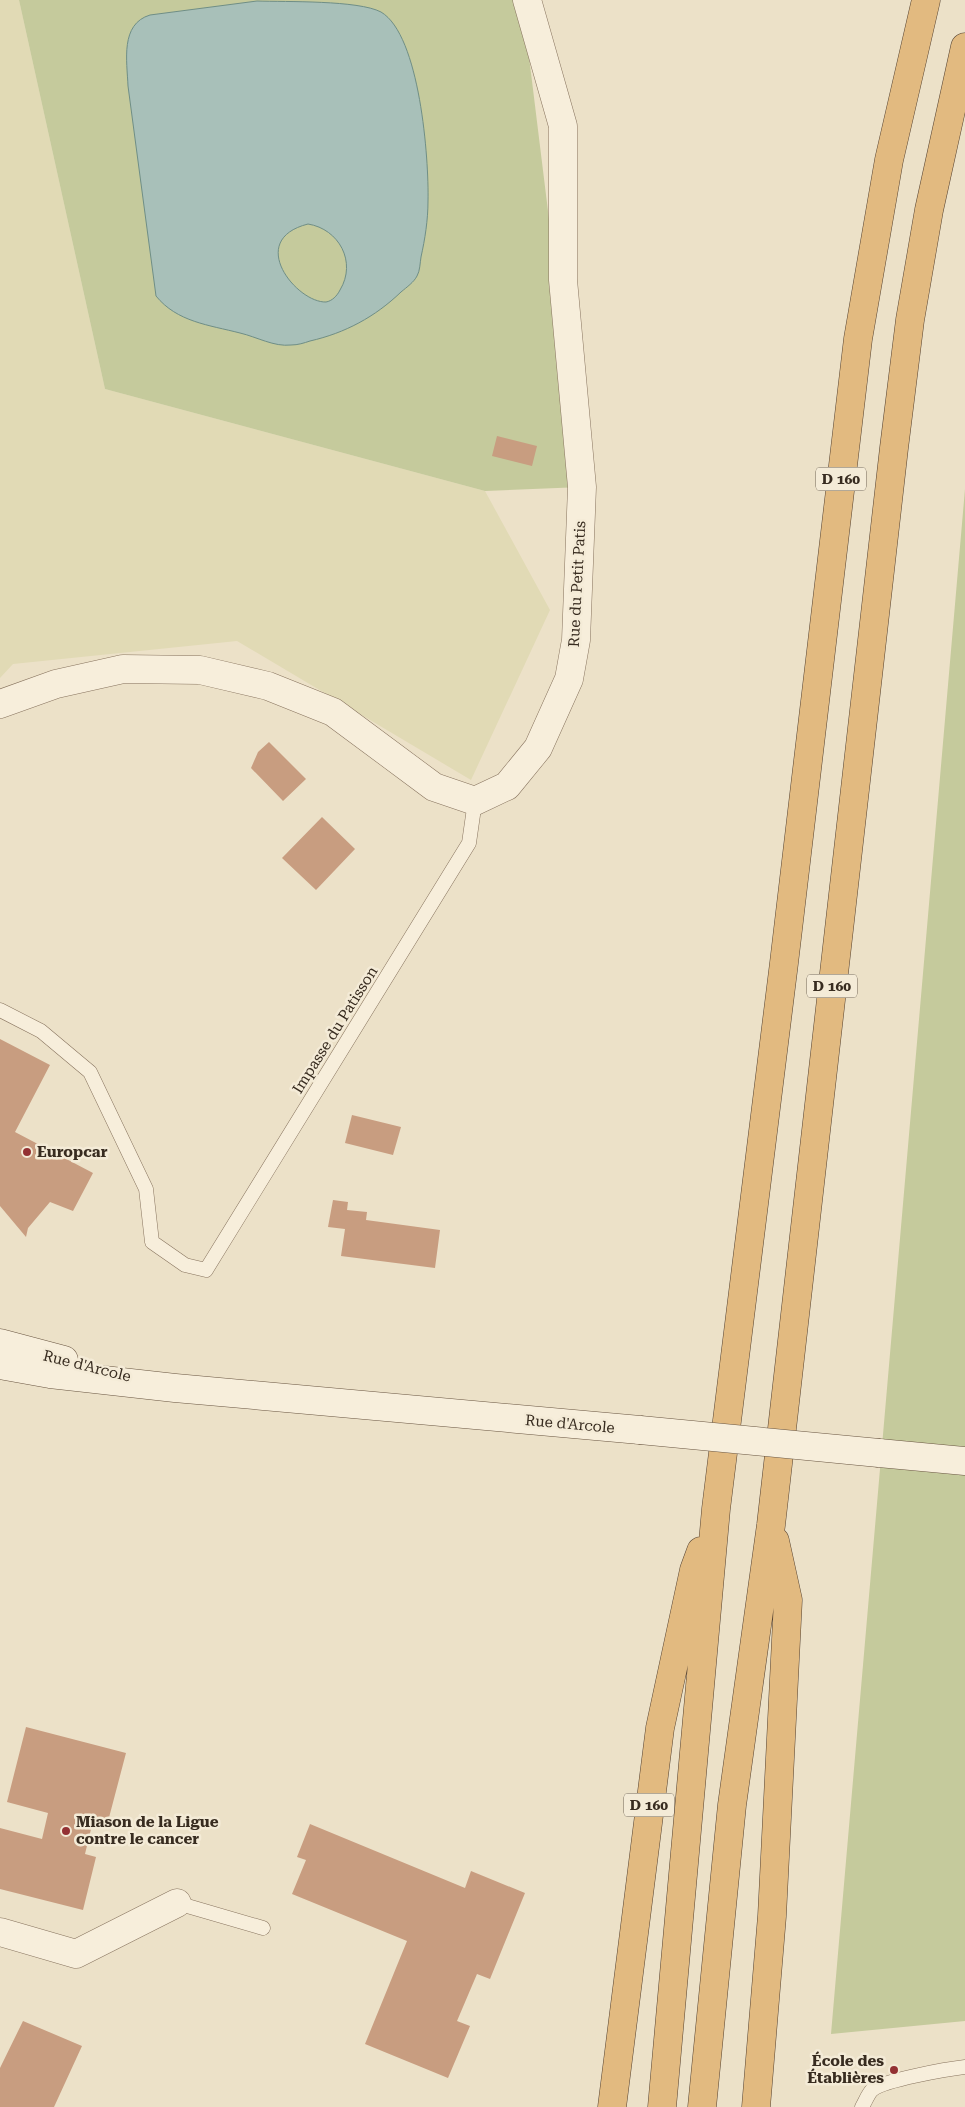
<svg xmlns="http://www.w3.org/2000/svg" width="965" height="2107" font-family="'Roboto Serif',serif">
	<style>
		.farmland { fill: #e1dab5 }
		.green { fill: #c5ca9c }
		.water { fill: #a8c0b9; stroke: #6f8e86; fill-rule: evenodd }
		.building { fill: #c89d80 }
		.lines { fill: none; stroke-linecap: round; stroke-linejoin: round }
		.service-casing { stroke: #87735e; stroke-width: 15 }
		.minor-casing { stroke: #87735e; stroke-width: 29 }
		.secondary-casing { stroke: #695541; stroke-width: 29 }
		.trunk-casing { stroke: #554231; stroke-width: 29 }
		.service { stroke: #f7eedb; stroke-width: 14 }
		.minor { stroke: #f7eedb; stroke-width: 28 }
		.secondary { stroke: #f7eedb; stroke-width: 28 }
		.trunk { stroke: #e2ba80; stroke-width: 28 }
		.secondary-bridge-casing { stroke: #695541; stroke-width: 29; stroke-linecap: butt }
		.secondary-bridge { stroke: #f7eedb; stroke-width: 28 }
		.poi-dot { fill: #933133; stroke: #f4ebd7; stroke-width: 2 }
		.labels { text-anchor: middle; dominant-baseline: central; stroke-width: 5; stroke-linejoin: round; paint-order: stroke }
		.shield { fill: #f4ebd7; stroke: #706557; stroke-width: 1 }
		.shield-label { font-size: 14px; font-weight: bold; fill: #382c20 }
		.street-label { font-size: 15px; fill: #382c20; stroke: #f4ebd7 }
		.poi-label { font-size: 15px; font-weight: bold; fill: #382c20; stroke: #f4ebd7; text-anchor: start }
	</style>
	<rect width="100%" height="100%" fill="#ece1c8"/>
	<path class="farmland" d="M0 0H19L105 389 485 491 550 610 471 780 237 641 13 664 0 678Z"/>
	<path class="green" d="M19 0H522L582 487 485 491 105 389Z
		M965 489V2021L831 2034Z"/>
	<path class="water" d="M257 1C286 2 358 0 381 12 420 35 429 159 428 201 428 220 425 239 421 257 420 263 420 271 417 276 414 282 407 287 401 292 375 317 345 333 310 341 304 343 298 345 291 345 274 347 257 337 240 333 209 325 177 322 156 296L128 86C127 61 120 24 150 15ZM308 224C339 229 357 262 340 290 337 296 332 301 326 302 297 303 245 240 308 224Z"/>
	<path class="building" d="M497 436 537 446 532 466 492 456Z
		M269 742 306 779 283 801 251 768 258 752Z
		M322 817 355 849 316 890 282 858Z
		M0 1039 50 1065 15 1132 93 1173 73 1211 50 1202 28 1228 26 1237 0 1206Z
		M352 1115 401 1127 393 1155 345 1143Z
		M333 1200 348 1202 347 1210 367 1212 366 1220 440 1230 435 1268 341 1256 345 1229 328 1227Z
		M26 1727 126 1753 106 1829 92 1825 85 1854 96 1857 83 1910 0 1889V1828L42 1839 48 1813 7 1802Z
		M310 1824 465 1888 471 1871 525 1893 490 1979 477 1974 457 2021 470 2026 448 2078 365 2044 407 1941 292 1894 306 1860 297 1857Z
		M23 2021 82 2046 54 2107H0V2068Z"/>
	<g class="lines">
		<defs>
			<path id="service" d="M0 1010 41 1031 90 1072 146 1189 152 1242 185 1265 206 1270 469 843 475 801
				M177 1903 263 1928
				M862 2107C865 2102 868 2094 872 2090 884 2080 948 2069 965 2067"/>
			<path id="minor" d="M0 704 56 684 123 669 200 670 268 686 333 712 434 787 475 801 507 786 538 748 569 679 576 640 582 487 563 280V126L527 0
				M0 1932 76 1954 177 1903"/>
			<path id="secondary" d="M0 1343 64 1360
				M0 1365 50 1374 175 1388 640 1430
				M879 1453 965 1461"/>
			<path id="trunk" d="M612 2107 660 1728 694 1570 701 1551
				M662 2107 716 1509 784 963 858 339 889 160 926 0
				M702 2107 732 1805 771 1525 894 448 910 320 929 210 965 47
				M756 2107 772 1916 788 1600 775 1541"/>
		</defs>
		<use href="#service" class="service-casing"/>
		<use href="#minor" class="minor-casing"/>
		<use href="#secondary" class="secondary-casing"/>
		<use href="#trunk" class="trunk-casing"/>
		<use href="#service" class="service"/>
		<use href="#minor" class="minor"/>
		<use href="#secondary" class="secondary"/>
		<use href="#trunk" class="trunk"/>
		<defs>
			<path id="secondary-bridge" d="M640 1430 879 1453"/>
		</defs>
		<use href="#secondary-bridge" class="secondary-bridge-casing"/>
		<use href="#secondary-bridge" class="secondary-bridge"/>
	</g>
	<g class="poi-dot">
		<circle cx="27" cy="1152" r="5"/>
		<circle cx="66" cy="1831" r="5"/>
		<circle cx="894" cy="2070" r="5"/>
	</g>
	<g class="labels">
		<g class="shield">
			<rect x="816" y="467.5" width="50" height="23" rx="4"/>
			<rect x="807" y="974.5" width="50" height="23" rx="4"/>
			<rect x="624" y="1793.5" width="50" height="23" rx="4"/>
		</g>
		<g class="shield-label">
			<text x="841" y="479">D 160</text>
			<text x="832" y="986">D 160</text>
			<text x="649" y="1805">D 160</text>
		</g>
		<g class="street-label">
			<text transform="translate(577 584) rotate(-87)">Rue du Petit Patis</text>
			<text transform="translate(335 1030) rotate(-58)">Impasse du Patisson</text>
			<text transform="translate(87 1366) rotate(14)">Rue d'Arcole</text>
			<text transform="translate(570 1424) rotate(5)">Rue d'Arcole</text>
		</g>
		<g class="poi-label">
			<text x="37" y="1152">Europcar</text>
			<text x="76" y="1822">Miason de la Ligue<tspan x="76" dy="17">contre le cancer</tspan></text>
			<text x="884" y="2061" text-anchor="end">École des<tspan x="884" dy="17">Établières</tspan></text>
		</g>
	</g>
</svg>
